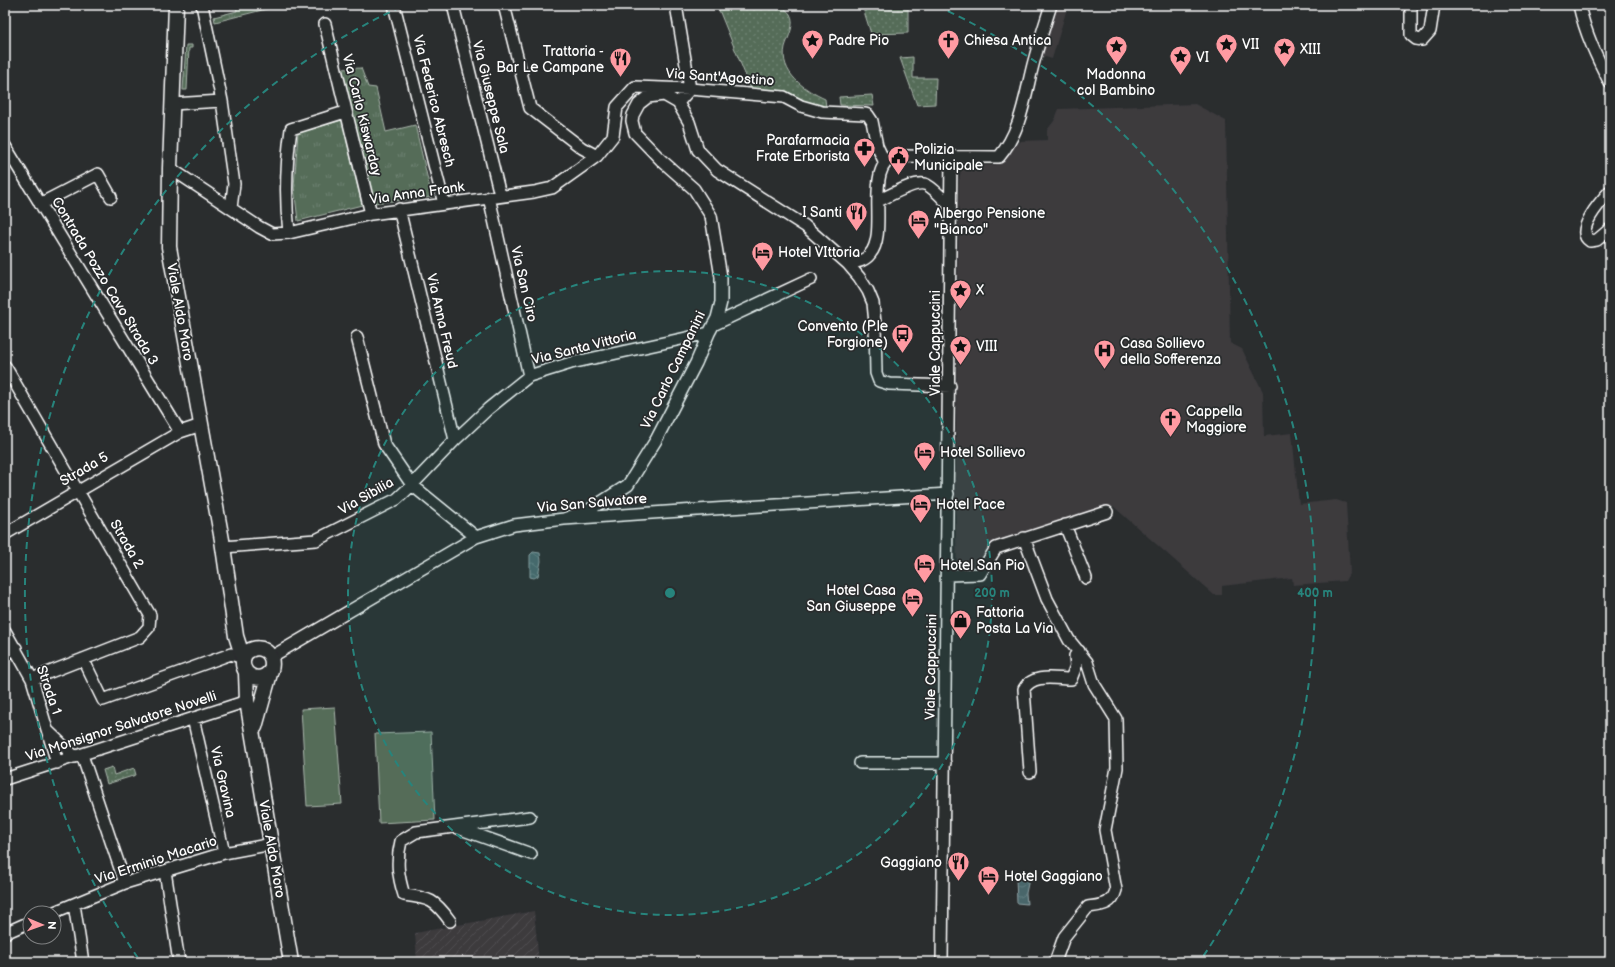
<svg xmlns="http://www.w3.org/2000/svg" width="1615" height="967" font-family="'Balsamiq Sans',sans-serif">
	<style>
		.built { fill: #3c3a3e }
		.industrial { fill: url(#industrial-furrows) }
		.grass { fill: url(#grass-tufts); stroke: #aab6ac }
		.park { fill: url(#park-dots); stroke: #aab6ac }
		.pitch { fill: #556c59; stroke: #aab6ac }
		.water { fill: url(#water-waves); stroke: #91a3a6 }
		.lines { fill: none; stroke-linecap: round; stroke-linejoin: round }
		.stream { stroke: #91a3a6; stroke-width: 3 }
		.minor-casing { stroke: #fff; stroke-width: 14 }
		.major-casing { stroke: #fff; stroke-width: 17 }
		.minor { stroke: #2a2d2e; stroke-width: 11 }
		.major { stroke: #2a2d2e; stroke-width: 14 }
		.ring { fill: none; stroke: #27847c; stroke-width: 2; stroke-dasharray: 7 5 }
		.labels { text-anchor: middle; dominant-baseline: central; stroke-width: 3.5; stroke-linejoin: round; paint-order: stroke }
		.poi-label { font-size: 14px; fill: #fff; stroke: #2a2d2e; text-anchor: start }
		.street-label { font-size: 14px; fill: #fff; stroke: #2a2d2e }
		.centre { fill: #27847c; stroke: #2a2d2e; stroke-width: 2 }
		.ring-label { font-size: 12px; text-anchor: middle; font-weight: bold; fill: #27847c; stroke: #2a2d2e; stroke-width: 3.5; stroke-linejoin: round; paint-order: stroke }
	</style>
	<defs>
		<pattern id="industrial-furrows" width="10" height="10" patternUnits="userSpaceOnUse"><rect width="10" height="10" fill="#3c3a3e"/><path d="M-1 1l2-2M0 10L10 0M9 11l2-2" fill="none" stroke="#504e51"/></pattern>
		<pattern id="grass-tufts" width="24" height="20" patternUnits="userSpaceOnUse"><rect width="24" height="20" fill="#556c59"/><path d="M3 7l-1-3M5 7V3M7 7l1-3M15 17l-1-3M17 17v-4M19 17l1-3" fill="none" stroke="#6e8272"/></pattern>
		<pattern id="park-dots" width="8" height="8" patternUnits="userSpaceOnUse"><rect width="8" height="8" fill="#556c59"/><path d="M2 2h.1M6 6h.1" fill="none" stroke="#6e8272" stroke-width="1.8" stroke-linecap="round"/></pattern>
		<pattern id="water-waves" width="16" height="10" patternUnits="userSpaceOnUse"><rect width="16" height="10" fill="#48666b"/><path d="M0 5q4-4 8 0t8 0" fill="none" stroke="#637d81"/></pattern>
	</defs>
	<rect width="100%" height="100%" fill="#2a2d2e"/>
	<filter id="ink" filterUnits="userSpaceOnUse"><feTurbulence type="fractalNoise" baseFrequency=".025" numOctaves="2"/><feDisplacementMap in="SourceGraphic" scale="8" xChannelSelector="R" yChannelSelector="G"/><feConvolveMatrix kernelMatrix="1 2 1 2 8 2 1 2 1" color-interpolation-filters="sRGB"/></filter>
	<g filter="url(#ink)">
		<path class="built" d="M1048 5H1068L1052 59 1042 56 1035 49Z
			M1195 104 1226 121 1230 343 1242 349 1263 392 1264 436 1292 433 1299 504 1336 500 1346 503 1350 572 1345 581 1293 585 1292 578 1222 586V595H1214L1114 507H1107L991 544 980 570H957L955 502 959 180 961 170 967 165H995L1021 141 1047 140V130L1054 121 1059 109Z"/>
		<path class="industrial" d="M534 911 539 962H417L415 933Z"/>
		<path class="grass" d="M236 5H247L248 7 251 5H282L215 22 214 17 237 11Z
			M186 45H192V48H189L187 90H183Z
			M361 68 368 87 376 88 386 132 415 125 432 197 373 203 341 69Z
			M342 120 362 205 298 221 294 187 298 133Z"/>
		<path class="park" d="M717 5H781C784 8 788 11 790 14 796 24 788 37 785 47 779 73 805 90 825 99L826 107 806 102 784 91 751 89Z
			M862 5H908V33L873 34V40Z
			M913 57V78H936L935 104 917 105 900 58Z
			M872 95 874 106 840 105 839 97Z
			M112 767 114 775 134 768 136 775 107 784 103 770Z"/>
		<path class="pitch" d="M335 707 342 804 307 806 301 709Z
			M431 732 435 820 379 823 375 734Z"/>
		<path class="water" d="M533 552 540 553 541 561 538 576 534 578 530 577V555Z
			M1016 878 1029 879 1026 893 1027 904 1017 903Z"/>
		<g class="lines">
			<path class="stream" d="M865 5 866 10"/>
			<defs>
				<path id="minor" d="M202 5 222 101 234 184 231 208
					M394 5 444 204
					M453 5 500 195
					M504 5 530 108 582 148 597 156
					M676 5 690 89 678 103
					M1411 5V35L1416 39 1422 40 1430 31 1434 5
					M1579 5C1585 33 1597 58 1610 83
					M325 24 371 214
					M172 104 222 101
					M5 146 180 432
					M170 168 259 227 272 234 289 233 371 214 534 192 552 188 597 156 613 136 617 107 635 87 690 89 784 97 801 106 822 112 865 114 868 115 872 121 877 146 885 163
					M1610 191C1601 201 1574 231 1590 241L1597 240 1610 229
					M489 197 529 376
					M878 201C889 196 917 179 927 185 936 190 943 199 950 206
					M40 204 98 174 111 197
					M399 209 455 440
					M289 233C285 199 286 164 291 129L345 112
					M848 264C857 262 865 261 870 254 890 232 861 161 899 156L999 157C1022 130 1025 94 1034 61 1039 42 1045 24 1051 5
					M713 325 811 279
					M357 337 384 444 412 485 476 537
					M5 366 150 615 149 627 140 637 32 679
					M564 519 589 510 628 485 656 440 696 363 709 333 717 318 721 302V277L711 216 694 189 661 160 635 133 632 121 633 115 639 104 648 97 664 95 678 103 689 122 698 150 717 170 805 226 848 264 859 277 868 291 873 303 875 323 876 373 879 381 889 384 950 386
					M1065 525 1086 578
					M5 534 180 432 201 425
					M1024 538 1047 599 1069 640 1087 662 1094 684 1116 719 1117 768 1105 830 1116 890C1112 905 1102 905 1088 907L1064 937 1055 962
					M223 547 316 540 397 499 412 485 455 440 488 409 529 376 571 363 709 333
					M948 575 980 574 996 548 1107 512
					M5 631 32 679 57 763
					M5 654 16 648
					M271 657 476 537 514 525 564 519 681 511 948 494
					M83 659 103 700 231 654 243 658
					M193 718 224 853
					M48 731 75 757
					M82 755 125 883
					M860 763H945
					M1030 772 1024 689C1033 673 1056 679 1071 679L1076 666 1075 656 1079 651
					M5 779 247 701
					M458 828 531 854
					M165 871 179 962
					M74 904 83 962
					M52 913 125 883 224 853 272 844
					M450 921C435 900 430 898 404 895 398 876 396 861 401 841L416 832 530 817
					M5 933 30 922
					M942 962 951 156"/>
				<path id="major" d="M176 5 170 168 169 247 222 540 236 636 243 658
					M246 673 247 701 291 962
					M255 727 271 670C276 652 258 641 245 654 236 673 259 687 271 670"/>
			</defs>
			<use href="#minor" class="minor-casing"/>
			<use href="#major" class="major-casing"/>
			<use href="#minor" class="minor"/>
			<use href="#major" class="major"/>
		</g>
	</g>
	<circle cx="670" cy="593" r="322" fill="#27847c" fill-opacity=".12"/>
	<g class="ring">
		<circle cx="670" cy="593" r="322"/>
		<path d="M138 958A645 645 0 0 1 403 6M937 6A645 645 0 0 1 1202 958"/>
	</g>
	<defs>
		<symbol id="sight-pin" viewBox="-11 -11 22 30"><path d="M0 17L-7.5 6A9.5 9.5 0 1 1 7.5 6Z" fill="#ff9aa2" stroke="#2a2d2e"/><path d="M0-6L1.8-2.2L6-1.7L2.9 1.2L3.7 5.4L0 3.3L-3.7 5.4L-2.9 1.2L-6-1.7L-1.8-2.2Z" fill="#111"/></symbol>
		<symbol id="church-pin" viewBox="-11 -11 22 30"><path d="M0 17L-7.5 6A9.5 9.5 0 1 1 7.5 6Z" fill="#ff9aa2" stroke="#2a2d2e"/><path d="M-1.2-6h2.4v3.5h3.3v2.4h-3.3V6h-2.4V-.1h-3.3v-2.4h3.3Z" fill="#111"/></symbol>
		<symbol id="restaurant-pin" viewBox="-11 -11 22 30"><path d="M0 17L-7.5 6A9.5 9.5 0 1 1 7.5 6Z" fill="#ff9aa2" stroke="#2a2d2e"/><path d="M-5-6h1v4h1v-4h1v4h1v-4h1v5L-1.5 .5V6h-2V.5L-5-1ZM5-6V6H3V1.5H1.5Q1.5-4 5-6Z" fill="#111"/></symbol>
		<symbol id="pharmacy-pin" viewBox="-11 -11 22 30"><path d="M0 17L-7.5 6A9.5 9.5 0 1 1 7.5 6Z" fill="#ff9aa2" stroke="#2a2d2e"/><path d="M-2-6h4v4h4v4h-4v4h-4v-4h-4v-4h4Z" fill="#111"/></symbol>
		<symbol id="civic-pin" viewBox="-11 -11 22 30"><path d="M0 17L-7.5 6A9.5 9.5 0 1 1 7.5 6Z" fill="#ff9aa2" stroke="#2a2d2e"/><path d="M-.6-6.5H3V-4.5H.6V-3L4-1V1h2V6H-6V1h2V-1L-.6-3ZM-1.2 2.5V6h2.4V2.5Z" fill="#111"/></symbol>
		<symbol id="hotel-pin" viewBox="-11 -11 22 30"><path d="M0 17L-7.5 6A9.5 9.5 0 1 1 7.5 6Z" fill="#ff9aa2" stroke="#2a2d2e"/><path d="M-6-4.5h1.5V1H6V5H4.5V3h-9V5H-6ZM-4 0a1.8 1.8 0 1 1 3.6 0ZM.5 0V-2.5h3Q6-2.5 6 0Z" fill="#111"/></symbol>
		<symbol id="bus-pin" viewBox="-11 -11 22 30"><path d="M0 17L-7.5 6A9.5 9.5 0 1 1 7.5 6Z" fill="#ff9aa2" stroke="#2a2d2e"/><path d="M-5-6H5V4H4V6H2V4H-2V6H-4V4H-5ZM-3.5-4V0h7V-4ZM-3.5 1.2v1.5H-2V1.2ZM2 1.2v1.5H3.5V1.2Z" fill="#111"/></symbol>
		<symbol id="hospital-pin" viewBox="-11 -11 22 30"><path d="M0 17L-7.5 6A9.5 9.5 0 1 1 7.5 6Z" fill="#ff9aa2" stroke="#2a2d2e"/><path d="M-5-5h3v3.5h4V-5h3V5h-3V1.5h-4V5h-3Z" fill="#111"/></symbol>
		<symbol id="shop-pin" viewBox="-11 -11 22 30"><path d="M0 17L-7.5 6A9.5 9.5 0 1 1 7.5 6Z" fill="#ff9aa2" stroke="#2a2d2e"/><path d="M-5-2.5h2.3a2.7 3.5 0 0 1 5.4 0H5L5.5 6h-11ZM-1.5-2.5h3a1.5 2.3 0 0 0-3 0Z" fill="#111"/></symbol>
	</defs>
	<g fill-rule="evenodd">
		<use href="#sight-pin" x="800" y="28" width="25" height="34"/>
		<use href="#church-pin" x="936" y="28" width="25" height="34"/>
		<use href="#sight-pin" x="1214" y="32" width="25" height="34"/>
		<use href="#sight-pin" x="1104" y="34" width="25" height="34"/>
		<use href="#sight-pin" x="1272" y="36" width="25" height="34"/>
		<use href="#sight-pin" x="1168" y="44" width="25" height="34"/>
		<use href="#restaurant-pin" x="608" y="46" width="25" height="34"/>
		<use href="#pharmacy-pin" x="852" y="136" width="25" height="34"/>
		<use href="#civic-pin" x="886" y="144" width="25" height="34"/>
		<use href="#restaurant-pin" x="844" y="200" width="25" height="34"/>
		<use href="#hotel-pin" x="906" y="208" width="25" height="34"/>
		<use href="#hotel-pin" x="750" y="240" width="25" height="34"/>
		<use href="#sight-pin" x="948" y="278" width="25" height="34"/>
		<use href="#bus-pin" x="890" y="322" width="25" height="34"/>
		<use href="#sight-pin" x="948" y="334" width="25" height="34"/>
		<use href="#hospital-pin" x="1092" y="338" width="25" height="34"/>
		<use href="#church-pin" x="1158" y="406" width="25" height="34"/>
		<use href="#hotel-pin" x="912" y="440" width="25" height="34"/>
		<use href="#hotel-pin" x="908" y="492" width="25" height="34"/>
		<use href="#hotel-pin" x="912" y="552" width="25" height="34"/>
		<use href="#hotel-pin" x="900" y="586" width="25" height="34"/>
		<use href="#shop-pin" x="948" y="608" width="25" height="34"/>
		<use href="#restaurant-pin" x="946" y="850" width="25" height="34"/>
		<use href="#hotel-pin" x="976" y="864" width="25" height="34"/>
	</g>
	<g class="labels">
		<g class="poi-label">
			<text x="828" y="40">Padre Pio</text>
			<text x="964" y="40">Chiesa Antica</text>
			<text x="1242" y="44">VII</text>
			<text x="1300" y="49">XIII</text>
			<text x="604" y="51" text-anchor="end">Trattoria -<tspan x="604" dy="16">Bar Le Campane</tspan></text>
			<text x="1196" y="57">VI</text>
			<text x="1116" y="74" text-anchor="middle">Madonna<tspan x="1116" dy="16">col Bambino</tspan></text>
			<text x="850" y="140" text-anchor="end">Parafarmacia<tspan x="850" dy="16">Frate Erborista</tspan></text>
			<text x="914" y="149">Polizia<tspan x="914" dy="16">Municipale</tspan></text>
			<text x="842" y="212" text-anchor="end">I Santi</text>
			<text x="934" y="213">Albergo Pensione<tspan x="934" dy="16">"Bianco"</tspan></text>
			<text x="778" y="252">Hotel VIttoria</text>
			<text x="976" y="290">X</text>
			<text x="888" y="326" text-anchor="end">Convento (P.le<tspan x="888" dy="16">Forgione)</tspan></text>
			<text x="1120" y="343">Casa Sollievo<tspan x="1120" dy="16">della Sofferenza</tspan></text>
			<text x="976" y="346">VIII</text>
			<text x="1186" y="411">Cappella<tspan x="1186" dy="16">Maggiore</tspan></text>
			<text x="940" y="452">Hotel Sollievo</text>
			<text x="936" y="504">Hotel Pace</text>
			<text x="940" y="565">Hotel San Pio</text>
			<text x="896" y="590" text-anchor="end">Hotel Casa<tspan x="896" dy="16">San Giuseppe</tspan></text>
			<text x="976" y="612">Fattoria<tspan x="976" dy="16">Posta La Via</tspan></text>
			<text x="942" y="862" text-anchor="end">Gaggiano</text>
			<text x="1004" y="876">Hotel Gaggiano</text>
		</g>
		<g class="street-label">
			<text transform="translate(720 77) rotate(4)">Via Sant'Agostino</text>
			<text transform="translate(491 97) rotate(76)">Via Giuseppe Sala</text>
			<text transform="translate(434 101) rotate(76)">Via Federico Abresch</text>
			<text transform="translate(362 115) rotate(76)">Via Carlo Kiswarday</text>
			<text transform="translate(417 193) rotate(-8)">Via Anna Frank</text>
			<text transform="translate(105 281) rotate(59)">Contrada Pozzo Cavo Strada 3</text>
			<text transform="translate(524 284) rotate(77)">Via San Ciro</text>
			<text transform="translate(180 312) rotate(80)">Viale Aldo Moro</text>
			<text transform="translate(442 321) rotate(77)">Via Anna Freud</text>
			<text transform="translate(935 343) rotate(-90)">Viale Cappuccini</text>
			<text transform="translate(584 347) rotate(-14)">Via Santa Vittoria</text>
			<text transform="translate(673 370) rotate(-64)">Via Carlo Campanini</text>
			<text transform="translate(84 469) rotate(-30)">Strada 5</text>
			<text transform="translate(366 496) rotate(-30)">Via Sibilia</text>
			<text transform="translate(592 503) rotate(-5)">Via San Salvatore</text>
			<text transform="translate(127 544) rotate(60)">Strada 2</text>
			<text transform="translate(931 667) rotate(-89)">Viale Cappuccini</text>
			<text transform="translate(49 690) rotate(71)">Strada 1</text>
			<text transform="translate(121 726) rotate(-18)">Via Monsignor Salvatore Novelli</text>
			<text transform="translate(223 782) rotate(77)">Via Gravina</text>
			<text transform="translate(272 849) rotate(80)">Viale Aldo Moro</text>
			<text transform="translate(156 860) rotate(-18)">Via Erminio Macario</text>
		</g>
	</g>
	<circle cx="670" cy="593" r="6" class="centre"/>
	<g class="ring-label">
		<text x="992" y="597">200 m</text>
		<text x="1315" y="597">400 m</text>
	</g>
	<rect width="1615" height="967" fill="none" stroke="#2a2d2e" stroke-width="20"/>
	<rect x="10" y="10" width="1595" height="947" fill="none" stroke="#fff" stroke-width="1.5" filter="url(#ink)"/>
	<g transform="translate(42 925) rotate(92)"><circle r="19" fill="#2a2d2e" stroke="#7f8182"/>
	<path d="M0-3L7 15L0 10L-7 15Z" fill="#ff9aa2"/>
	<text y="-6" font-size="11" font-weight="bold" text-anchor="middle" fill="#ffffff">N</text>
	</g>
</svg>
